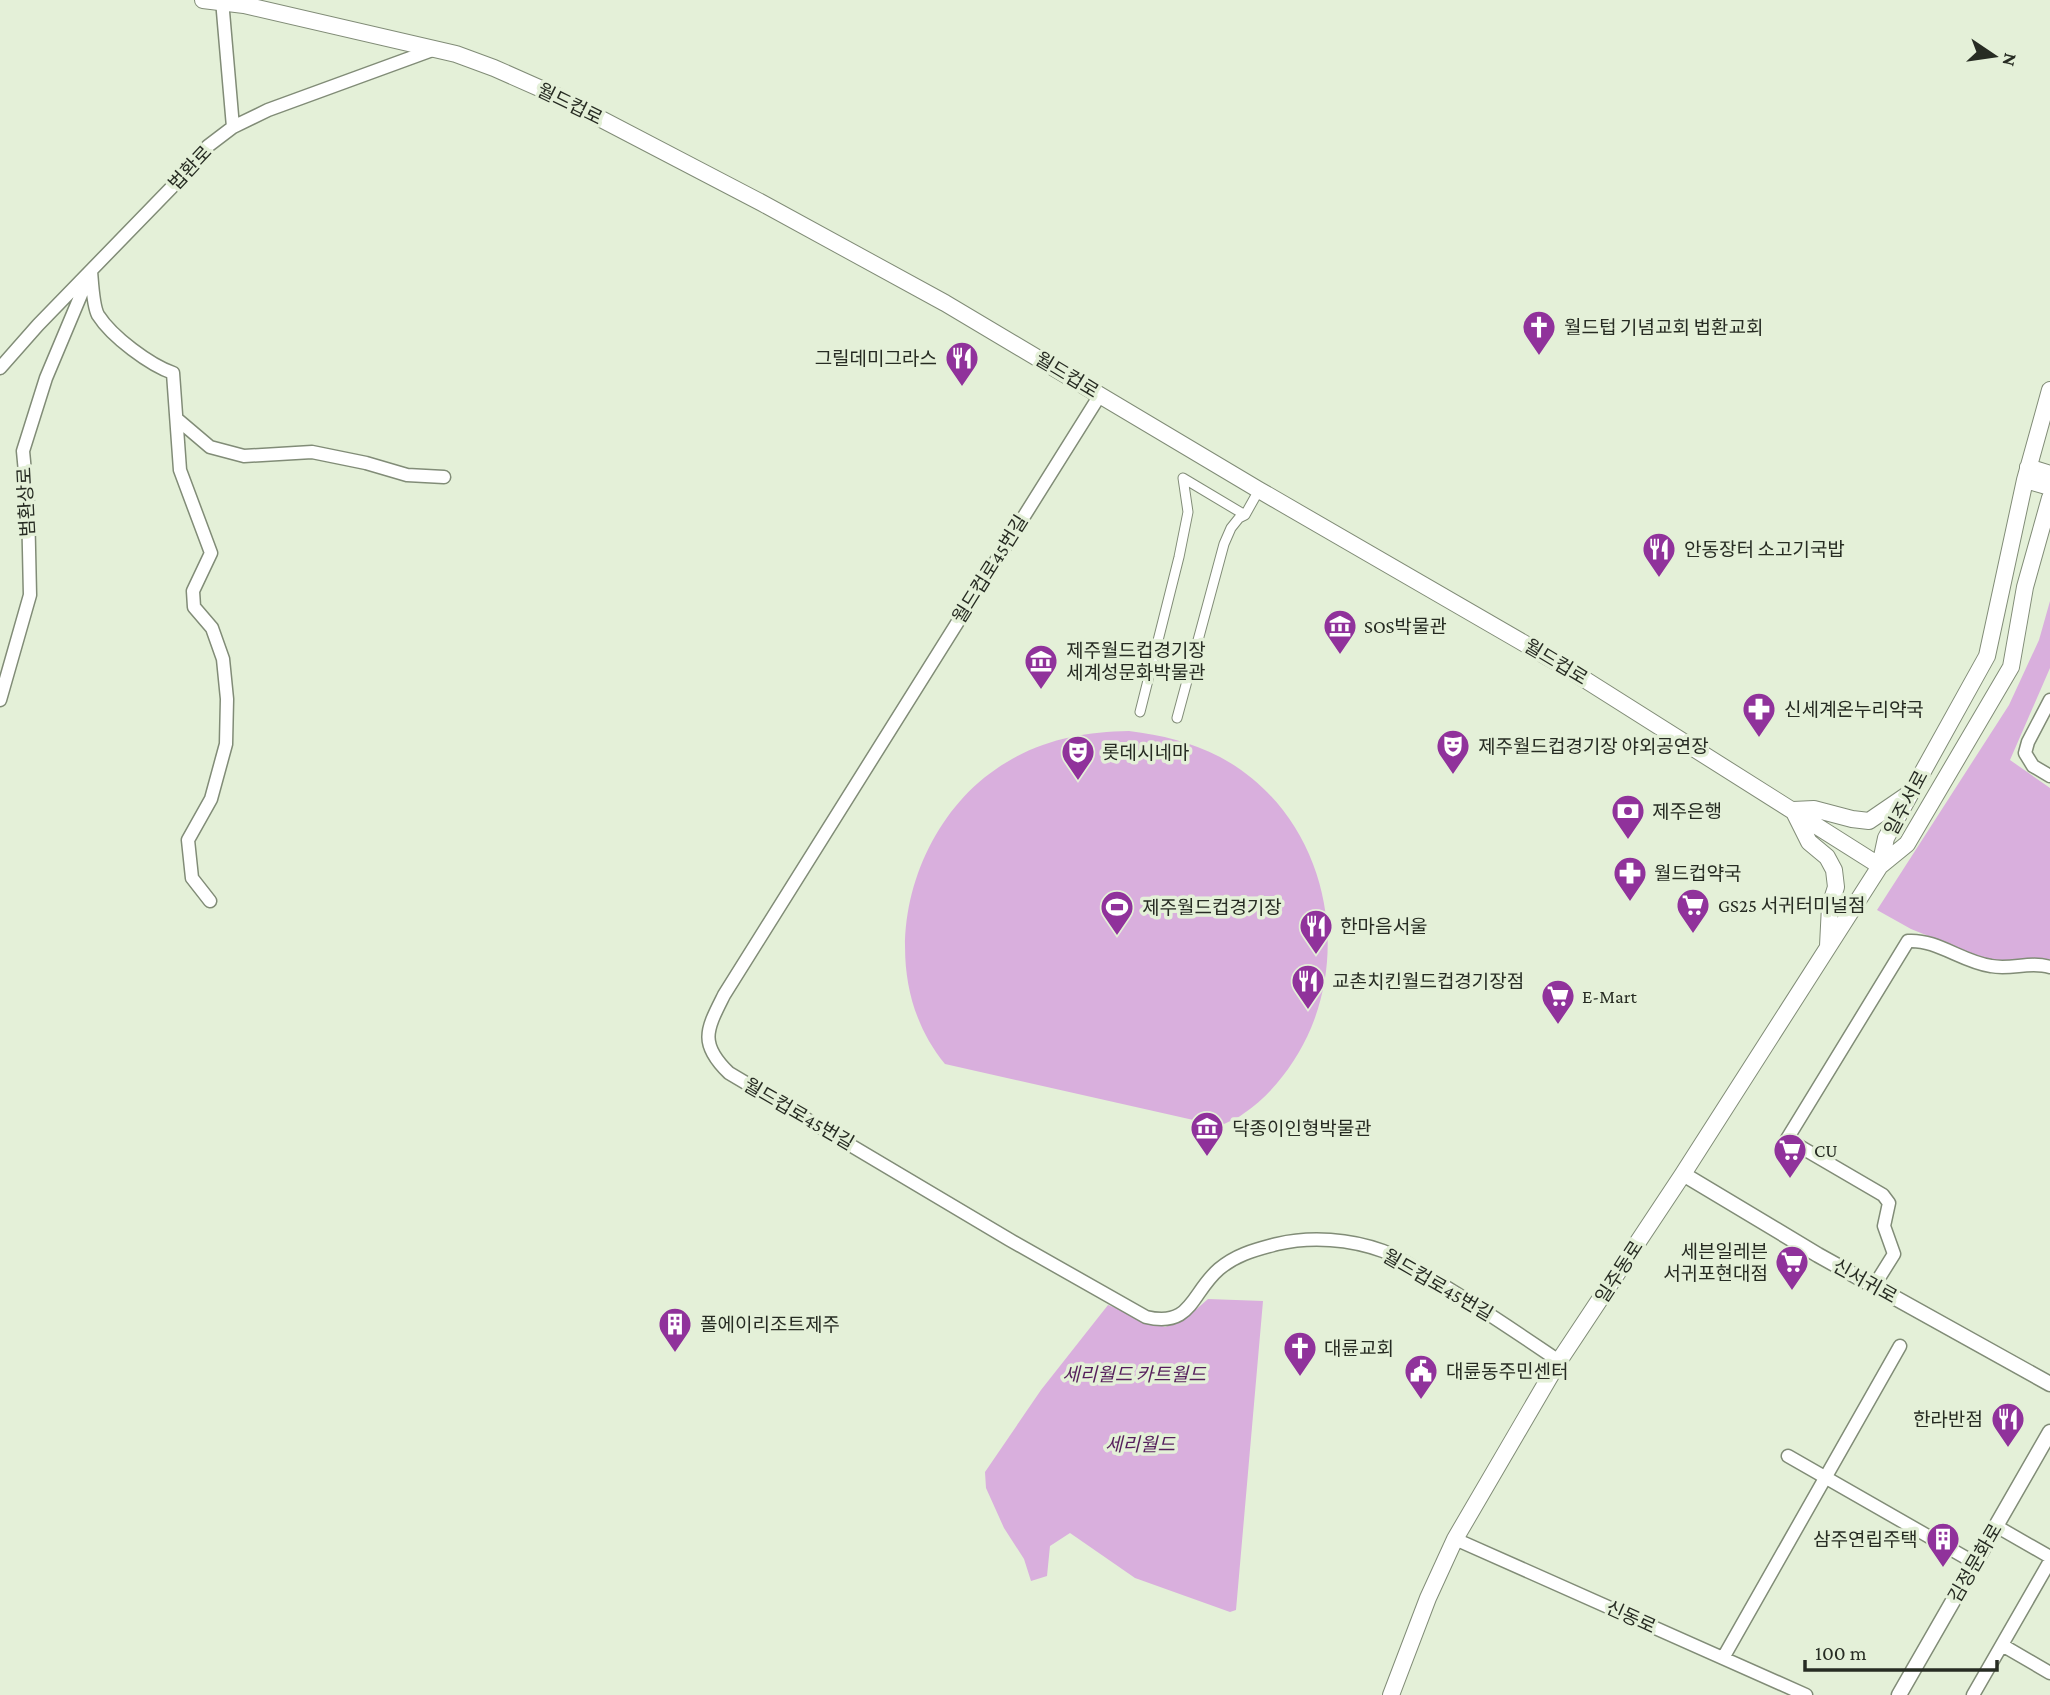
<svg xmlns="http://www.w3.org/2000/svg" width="2050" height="1695" font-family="'Crimson Pro','Noto Sans KR',serif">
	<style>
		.green { fill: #d9afdd }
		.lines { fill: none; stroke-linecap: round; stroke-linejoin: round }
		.pedestrian-casing { stroke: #818c77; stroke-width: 11 }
		.minor-casing { stroke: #818c77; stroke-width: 15 }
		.tertiary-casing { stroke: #818c77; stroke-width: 17 }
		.secondary-casing { stroke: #818c77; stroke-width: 18 }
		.pedestrian { stroke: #fff; stroke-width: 9 }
		.minor { stroke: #fff; stroke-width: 12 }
		.tertiary { stroke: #fff; stroke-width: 14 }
		.secondary { stroke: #fff; stroke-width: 16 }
		.labels { text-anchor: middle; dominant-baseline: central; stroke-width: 7; stroke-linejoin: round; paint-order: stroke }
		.street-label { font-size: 19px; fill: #272c23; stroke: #e4f0d8 }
		.poi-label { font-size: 19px; fill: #272c23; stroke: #e4f0d8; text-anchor: start }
		.park-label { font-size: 19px; font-style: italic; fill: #551e5b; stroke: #e4f0d8 }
	</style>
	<rect width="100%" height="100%" fill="#e4f0d8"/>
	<path class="green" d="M2050 601V668L2010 760 2050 788V959L1993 962 1911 929 1877 910 2009 705 2039 640Z
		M1129 731C1162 735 1191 742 1220 757 1316 808 1352 930 1311 1028 1297 1061 1273 1094 1243 1114 1237 1119 1227 1122 1220 1126L945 1064C869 972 908 820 1007 762 1045 739 1085 732 1129 731Z
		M1208 1299 1263 1301 1236 1610 1230 1612 1135 1578 1070 1533 1050 1546 1047 1576 1031 1581 1024 1559 1004 1528 986 1488 985 1472 1041 1390 1108 1305 1165 1327 1184 1320Z"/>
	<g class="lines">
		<defs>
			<path id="pedestrian" d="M1140 712 1179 557 1188 512 1183 478 1245 515
				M1177 718 1224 544 1231 528 1239 518 1245 515 1259 490"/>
			<path id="minor" d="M222 0 233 127
				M91 271C92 282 93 306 98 315 112 337 150 365 173 373L180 470 211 553 193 591 194 607 212 628 223 659 227 699 226 744 211 799 188 840 192 878 210 901
				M0 368 38 325 173 186 208 146 233 127 268 110 435 49
				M1100 395 724 995C707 1029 698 1043 729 1073L1010 1240 1146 1317C1192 1328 1191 1293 1219 1269 1237 1254 1255 1250 1277 1244 1311 1236 1350 1239 1383 1251 1399 1257 1414 1268 1429 1277 1474 1303 1516 1332 1559 1361
				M177 419 210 447 244 456 312 452 366 463 407 475 444 477
				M0 700 30 595 28 504 23 451 46 378 88 278
				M2050 700 2028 742 2025 753 2033 766 2050 776
				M1874 1286 1894 1254 1884 1226 1889 1203 1883 1195 1787 1139 1908 941C1937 939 1962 962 1991 966 2011 970 2030 961 2050 967
				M1788 1456 1975 1563
				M1996 1526 2050 1557
				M1455 1539 1806 1695
				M2002 1645 2050 1673
				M1723 1658 1900 1346
				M1973 1695 2050 1561"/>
			<path id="tertiary" d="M1683 1174 1818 1255 2050 1384
				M1899 1695 2050 1432"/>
			<path id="secondary" d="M203 0 244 5 456 54 494 68 555 95 762 203 945 303 1259 490 1565 667 1880 866
				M2028 467 2050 474
				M2025 480 2050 487
				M1793 810 1814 809 1852 819 1869 821 1907 795
				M1794 812 1809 842 1827 857 1834 870 1836 887 1830 906 1828 946
				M1880 866 1907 844 2011 667 2025 587 2050 498
				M1391 1695 1428 1598 1455 1539 1559 1361 1683 1174 1880 866 1886 838 1987 656 2025 480 2050 390"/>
		</defs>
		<use href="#pedestrian" class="pedestrian-casing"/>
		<use href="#minor" class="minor-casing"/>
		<use href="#tertiary" class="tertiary-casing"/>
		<use href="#secondary" class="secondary-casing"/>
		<use href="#pedestrian" class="pedestrian"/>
		<use href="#minor" class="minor"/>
		<use href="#tertiary" class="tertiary"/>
		<use href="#secondary" class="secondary"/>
	</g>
	<defs>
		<symbol id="church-pin" viewBox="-11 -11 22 30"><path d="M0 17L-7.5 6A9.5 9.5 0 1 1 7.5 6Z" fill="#90329b" stroke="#e4f0d8"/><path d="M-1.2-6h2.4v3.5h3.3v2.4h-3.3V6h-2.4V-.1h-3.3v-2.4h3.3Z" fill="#fff"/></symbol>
		<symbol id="restaurant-pin" viewBox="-11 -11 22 30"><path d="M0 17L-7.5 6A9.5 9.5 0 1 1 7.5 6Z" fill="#90329b" stroke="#e4f0d8"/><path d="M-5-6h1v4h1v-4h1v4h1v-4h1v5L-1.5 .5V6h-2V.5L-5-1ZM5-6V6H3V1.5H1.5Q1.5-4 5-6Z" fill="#fff"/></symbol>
		<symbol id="museum-pin" viewBox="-11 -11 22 30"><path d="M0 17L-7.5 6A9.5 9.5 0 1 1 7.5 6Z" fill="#90329b" stroke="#e4f0d8"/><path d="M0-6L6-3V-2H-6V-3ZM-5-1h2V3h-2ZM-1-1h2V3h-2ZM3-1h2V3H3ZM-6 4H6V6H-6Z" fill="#fff"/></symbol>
		<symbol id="pharmacy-pin" viewBox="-11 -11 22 30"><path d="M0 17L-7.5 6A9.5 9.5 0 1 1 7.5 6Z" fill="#90329b" stroke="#e4f0d8"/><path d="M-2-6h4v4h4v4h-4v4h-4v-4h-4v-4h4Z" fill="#fff"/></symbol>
		<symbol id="theatre-pin" viewBox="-11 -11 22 30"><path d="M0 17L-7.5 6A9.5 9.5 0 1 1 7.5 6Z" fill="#90329b" stroke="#e4f0d8"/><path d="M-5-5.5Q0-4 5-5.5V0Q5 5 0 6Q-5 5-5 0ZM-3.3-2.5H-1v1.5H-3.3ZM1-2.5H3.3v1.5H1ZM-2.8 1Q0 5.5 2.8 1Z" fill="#fff"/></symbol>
		<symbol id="bank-pin" viewBox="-11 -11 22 30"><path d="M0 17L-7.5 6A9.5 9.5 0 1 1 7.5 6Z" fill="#90329b" stroke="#e4f0d8"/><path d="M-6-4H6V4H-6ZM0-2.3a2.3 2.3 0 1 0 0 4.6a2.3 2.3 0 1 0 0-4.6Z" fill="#fff"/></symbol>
		<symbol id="supermarket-pin" viewBox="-11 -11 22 30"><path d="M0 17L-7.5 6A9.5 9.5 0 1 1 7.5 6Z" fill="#90329b" stroke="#e4f0d8"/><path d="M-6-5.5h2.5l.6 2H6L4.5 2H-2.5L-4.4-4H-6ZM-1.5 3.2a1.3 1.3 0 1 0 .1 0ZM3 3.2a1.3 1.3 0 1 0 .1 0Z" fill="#fff"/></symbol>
		<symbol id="stadium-pin" viewBox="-11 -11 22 30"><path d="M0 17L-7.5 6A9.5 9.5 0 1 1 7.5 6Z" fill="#90329b" stroke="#e4f0d8"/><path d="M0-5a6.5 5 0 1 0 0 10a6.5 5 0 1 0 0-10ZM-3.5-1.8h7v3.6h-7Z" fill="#fff"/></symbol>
		<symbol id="building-pin" viewBox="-11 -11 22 30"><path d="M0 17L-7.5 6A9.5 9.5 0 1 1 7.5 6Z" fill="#90329b" stroke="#e4f0d8"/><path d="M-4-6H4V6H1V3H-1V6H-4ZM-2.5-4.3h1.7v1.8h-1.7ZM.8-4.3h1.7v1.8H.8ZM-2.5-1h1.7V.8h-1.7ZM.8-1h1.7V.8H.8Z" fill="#fff"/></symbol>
		<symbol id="civic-pin" viewBox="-11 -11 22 30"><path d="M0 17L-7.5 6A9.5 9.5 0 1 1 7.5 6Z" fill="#90329b" stroke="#e4f0d8"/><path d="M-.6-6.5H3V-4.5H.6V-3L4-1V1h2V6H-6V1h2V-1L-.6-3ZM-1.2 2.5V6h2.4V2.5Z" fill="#fff"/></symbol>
	</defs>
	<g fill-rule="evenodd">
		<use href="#church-pin" x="1520" y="308" width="38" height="52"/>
		<use href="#restaurant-pin" x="943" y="339" width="38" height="52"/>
		<use href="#restaurant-pin" x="1640" y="530" width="38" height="52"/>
		<use href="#museum-pin" x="1321" y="607" width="38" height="52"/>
		<use href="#museum-pin" x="1022" y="642" width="38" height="52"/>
		<use href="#pharmacy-pin" x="1740" y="690" width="38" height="52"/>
		<use href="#theatre-pin" x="1434" y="727" width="38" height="52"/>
		<use href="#theatre-pin" x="1059" y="733" width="38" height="52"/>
		<use href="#bank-pin" x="1609" y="792" width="38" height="52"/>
		<use href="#pharmacy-pin" x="1611" y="854" width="38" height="52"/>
		<use href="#supermarket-pin" x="1674" y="886" width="38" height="52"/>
		<use href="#stadium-pin" x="1098" y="888" width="38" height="52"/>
		<use href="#restaurant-pin" x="1297" y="907" width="38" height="52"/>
		<use href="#restaurant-pin" x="1289" y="962" width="38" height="52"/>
		<use href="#supermarket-pin" x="1539" y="977" width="38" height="52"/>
		<use href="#museum-pin" x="1188" y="1109" width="38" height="52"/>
		<use href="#supermarket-pin" x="1771" y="1131" width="38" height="52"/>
		<use href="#supermarket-pin" x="1773" y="1243" width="38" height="52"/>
		<use href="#building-pin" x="656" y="1305" width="38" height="52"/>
		<use href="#church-pin" x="1281" y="1329" width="38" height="52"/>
		<use href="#civic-pin" x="1402" y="1352" width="38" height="52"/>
		<use href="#restaurant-pin" x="1989" y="1400" width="38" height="52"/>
		<use href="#building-pin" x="1924" y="1520" width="38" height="52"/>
	</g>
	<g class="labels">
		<g class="street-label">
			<text transform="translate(570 104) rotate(26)">월드컵로</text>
			<text transform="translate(190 168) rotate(-47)">법환로</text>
			<text transform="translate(1067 375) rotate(31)">월드컵로</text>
			<text transform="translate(26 502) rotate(-93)">범환상로</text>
			<text transform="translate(990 569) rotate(-58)">월드컵로45번길</text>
			<text transform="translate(1556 662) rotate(31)">월드컵로</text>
			<text transform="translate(1906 803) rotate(-62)">일주서로</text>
			<text transform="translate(799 1114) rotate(30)">월드컵로45번길</text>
			<text transform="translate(1619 1272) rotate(-57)">일주동로</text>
			<text transform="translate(1865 1281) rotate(29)">신서귀로</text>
			<text transform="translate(1438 1285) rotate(30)">월드컵로45번길</text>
			<text transform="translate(1975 1563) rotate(-60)">김정문화로</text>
			<text transform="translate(1631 1617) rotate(24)">신동로</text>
		</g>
		<g class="poi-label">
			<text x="1564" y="327">월드텁 기념교회 법환교회</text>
			<text x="937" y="358" text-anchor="end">그릴데미그라스</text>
			<text x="1684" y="549">안동장터 소고기국밥</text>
			<text x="1364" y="626">SOS박물관</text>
			<text x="1066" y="650">제주월드컵경기장<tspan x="1066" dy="22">세계성문화박물관</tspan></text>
			<text x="1784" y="709">신세계온누리약국</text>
			<text x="1478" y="746">제주월드컵경기장 야외공연장</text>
			<text x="1102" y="752">롯데시네마</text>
			<text x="1652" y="811">제주은행</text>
			<text x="1654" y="873">월드컵약국</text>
			<text x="1718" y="905">GS25 서귀터미널점</text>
			<text x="1142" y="907">제주월드컵경기장</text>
			<text x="1340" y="926">한마음서울</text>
			<text x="1332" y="981">교촌치킨월드컵경기장점</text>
			<text x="1582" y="996">E-Mart</text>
			<text x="1232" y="1128">닥종이인형박물관</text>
			<text x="1814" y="1150">CU</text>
			<text x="1768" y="1251" text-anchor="end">세븐일레븐<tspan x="1768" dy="22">서귀포현대점</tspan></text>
			<text x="700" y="1324">폴에이리조트제주</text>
			<text x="1324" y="1348">대륜교회</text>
			<text x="1446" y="1371">대륜동주민센터</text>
			<text x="1983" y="1419" text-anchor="end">한라반점</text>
			<text x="1918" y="1539" text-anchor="end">삼주연립주택</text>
		</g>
		<g class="park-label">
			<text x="1134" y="1374">세리월드 카트월드</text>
			<text x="1140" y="1444">세리월드</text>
		</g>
	</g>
	<g transform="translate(1994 56) rotate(103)" stroke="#e4f0d8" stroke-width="5" paint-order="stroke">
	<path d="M0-5L12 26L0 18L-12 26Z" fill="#272c23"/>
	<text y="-10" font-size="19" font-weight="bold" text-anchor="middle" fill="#272c23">N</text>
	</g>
	<path d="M1805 1660v10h192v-10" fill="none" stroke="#272c23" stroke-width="3.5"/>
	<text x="1815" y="1660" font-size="21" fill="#272c23" stroke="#e4f0d8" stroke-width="5" paint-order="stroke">100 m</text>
</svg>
